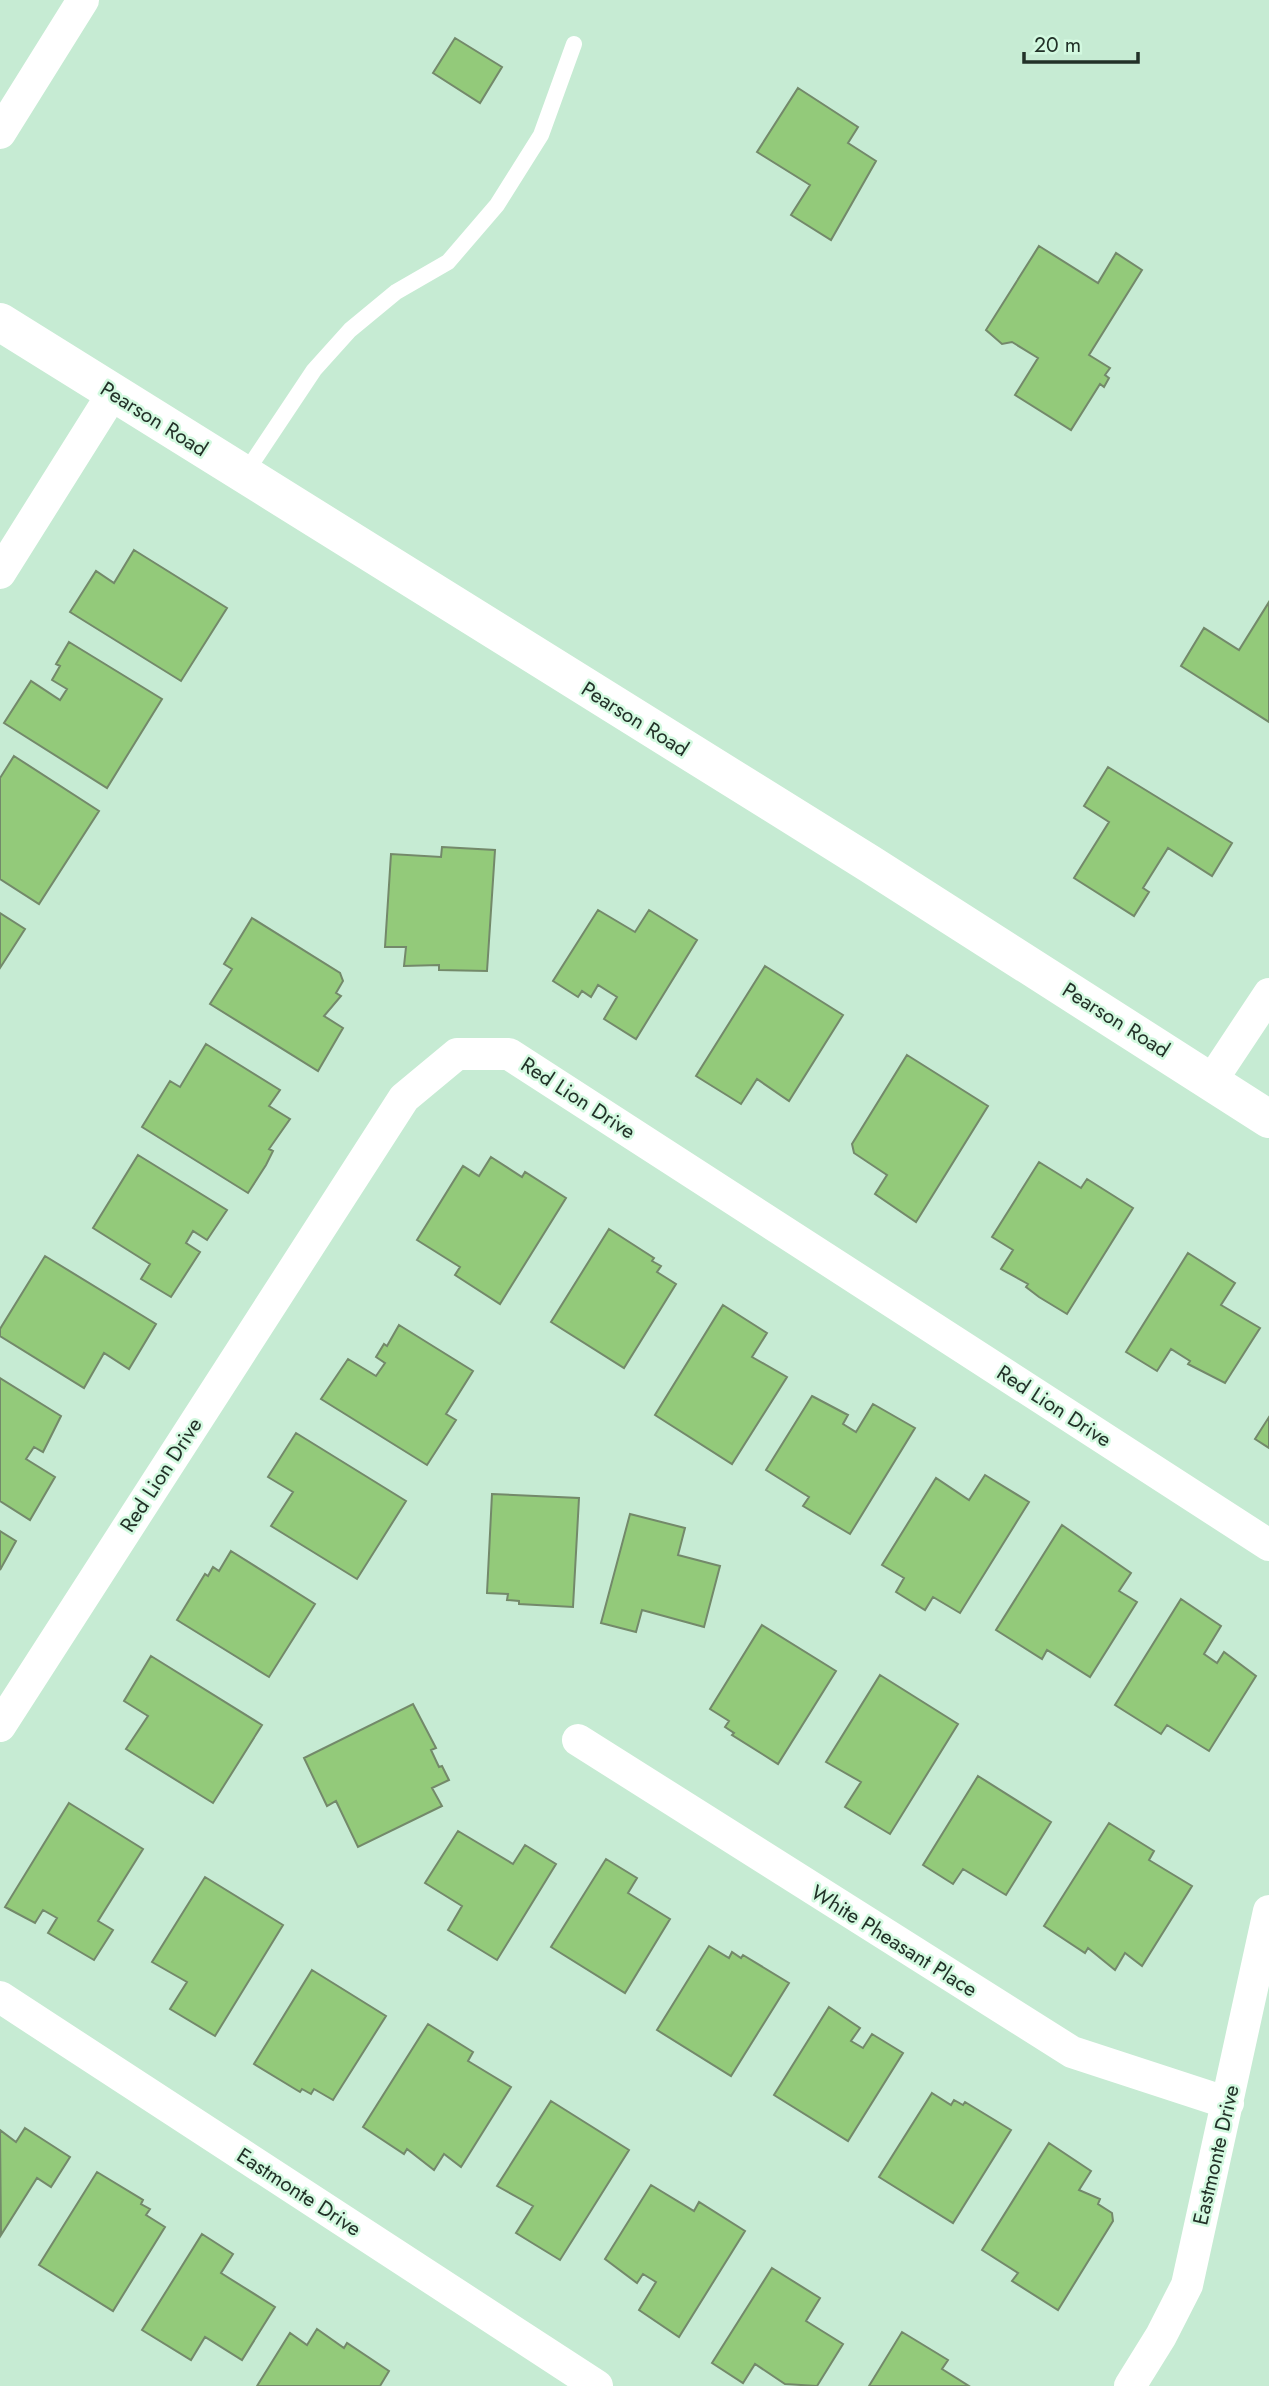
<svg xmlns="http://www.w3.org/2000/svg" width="1269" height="2386" font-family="Jost,sans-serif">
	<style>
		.building { fill: #93ca7a; stroke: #73896a; stroke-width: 2 }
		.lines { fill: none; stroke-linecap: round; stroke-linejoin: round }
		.lane { stroke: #fff; stroke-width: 16 }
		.street { stroke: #fff; stroke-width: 32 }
		.secondary { stroke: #fff; stroke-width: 38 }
		.labels { text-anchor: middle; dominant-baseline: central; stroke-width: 5; stroke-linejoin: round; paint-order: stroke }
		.street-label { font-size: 21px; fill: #223128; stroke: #d3f9e0 }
	</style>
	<rect width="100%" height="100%" fill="#c6ebd3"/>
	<path class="building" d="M455 38 502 67 480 103 433 73Z
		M798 88 858 127 848 143 876 161 831 240 791 215 810 185 757 152Z
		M1039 246 1098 283 1116 253 1142 270 1089 355 1110 368 1105 375 1109 378 1104 387 1100 384 1071 430 1015 395 1038 358 1012 342 1002 344 986 330Z
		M134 550 227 608 181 681 70 612 96 571 114 583Z
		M1269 602V722L1181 666 1204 628 1239 650Z
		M69 642 162 699 107 788 4 723 31 681 60 700 67 689 52 680 60 666 56 664Z
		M14 756 99 811 39 904 0 879V778Z
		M1108 767 1232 843 1212 876 1168 848 1143 888 1149 892 1134 916 1074 878 1109 822 1084 806Z
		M442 847 495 850 487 971 439 970V965L404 966 406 947H385L391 854 441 857Z
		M598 910 635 932 649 910 697 940 636 1039 604 1019 617 997 598 985 591 997 582 991 578 997 553 981Z
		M0 913 25 929 0 968Z
		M252 918 340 973 343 981 336 993 341 996 324 1016 343 1028 318 1071 210 1004 232 969 224 964Z
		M765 966 843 1015 789 1101 757 1079 741 1104 696 1076Z
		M206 1044 280 1090 269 1106 290 1119 269 1149 273 1151 266 1165 248 1193 142 1127 170 1081 180 1087Z
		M907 1055 988 1106 916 1222 875 1194 887 1175 854 1153 852 1144Z
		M138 1155 227 1210 207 1240 193 1231 186 1243 200 1252 171 1297 141 1279 150 1264 93 1228Z
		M491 1157 522 1177 525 1172 566 1198 500 1304 455 1275 460 1267 417 1240 463 1166 479 1176Z
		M1039 1162 1081 1188 1087 1179 1133 1208 1067 1314 1039 1297 1026 1287 1028 1284 1001 1269 1013 1250 992 1237Z
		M609 1229 654 1258 652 1261 661 1266 657 1272 676 1284 624 1368 551 1322Z
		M1188 1253 1235 1283 1221 1305 1260 1328 1225 1383 1188 1364 1190 1361 1171 1349 1157 1371 1126 1352Z
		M45 1256 156 1324 129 1369 104 1353 84 1388 0 1336V1329Z
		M723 1305 767 1333 752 1357 787 1377 732 1464 655 1415Z
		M399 1325 473 1371 446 1414 456 1420 427 1465 321 1399 348 1359 376 1376 385 1363 376 1357 384 1344 387 1346Z
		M0 1378 61 1416 43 1452 34 1447 26 1459 55 1477 30 1520 0 1501Z
		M812 1396 848 1415 843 1424 856 1432 873 1404 915 1428 850 1534 803 1506 809 1497 766 1470Z
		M1269 1417V1448L1255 1439Z
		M296 1433 406 1501 357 1579 271 1526 293 1492 268 1477Z
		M985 1475 1029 1502 960 1613 933 1597 925 1610 896 1592 904 1578 882 1565 936 1478 969 1500Z
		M492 1494 579 1498 573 1607 519 1604V1601L507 1600 508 1594 487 1593Z
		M630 1514 685 1528 678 1555 720 1566 704 1627 642 1610 636 1632 601 1623Z
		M1062 1525 1131 1573 1119 1591 1137 1602 1090 1677 1047 1650 1042 1659 996 1630Z
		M0 1531 16 1541 0 1570Z
		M231 1551 315 1604 269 1677 177 1620 205 1574 208 1576 213 1567 219 1571Z
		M1181 1599 1221 1626 1204 1654 1217 1663 1224 1652 1256 1676 1209 1751 1167 1725 1161 1734 1115 1705Z
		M762 1625 836 1671 778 1764 732 1735 734 1733 725 1727 729 1721 710 1709Z
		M151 1656 262 1725 213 1803 126 1749 148 1716 124 1701Z
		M880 1675 958 1724 890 1834 845 1807 861 1782 826 1762Z
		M413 1704 436 1748 431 1750 439 1767 442 1766 449 1780 432 1788 442 1806 358 1847 336 1801 327 1806 304 1758Z
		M978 1776 1051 1822 1006 1895 963 1869 953 1884 923 1865Z
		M69 1803 143 1849 98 1921 113 1930 94 1960 48 1933 57 1918 43 1910 35 1923 5 1907Z
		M1109 1823 1154 1851 1149 1860 1192 1886 1142 1966 1125 1953 1115 1970 1088 1948 1085 1953 1044 1926Z
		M458 1831 513 1864 525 1845 556 1864 497 1960 448 1930 462 1906 425 1883Z
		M606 1859 637 1878 628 1893 670 1919 625 1993 551 1947Z
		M205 1877 283 1925 215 2036 170 2009 187 1982 152 1962Z
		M709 1946 729 1958 732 1952 741 1958 743 1955 789 1983 731 2076 657 2030Z
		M312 1970 386 2016 333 2100 314 2089 311 2094 302 2089 300 2092 254 2064Z
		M829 2007 860 2028 851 2041 863 2048 872 2034 903 2053 848 2141 774 2095Z
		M428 2024 473 2052 468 2061 511 2087 461 2167 444 2154 434 2170 407 2149 404 2154 363 2127Z
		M932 2093 951 2105 954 2100 963 2105 965 2102 1011 2130 953 2223 879 2177Z
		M551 2101 629 2150 560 2260 516 2233 533 2206 497 2186Z
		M25 2128 70 2157 51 2187 37 2178 1 2235 0 2130 16 2142Z
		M1049 2143 1091 2171 1079 2190 1100 2199 1098 2204 1112 2213 1113 2221 1058 2310 1012 2281 1018 2273 982 2250Z
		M97 2172 143 2200 141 2204 150 2209 146 2215 165 2227 113 2311 39 2265Z
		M651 2185 694 2211 699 2202 745 2231 679 2337 639 2310 656 2282 643 2274 637 2283 605 2259Z
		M202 2234 233 2254 221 2273 275 2307 242 2360 205 2337 191 2360 142 2330Z
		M772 2268 820 2298 806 2321 843 2344 817 2386 785 2384 755 2364 743 2383 712 2363Z
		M317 2329 344 2348 347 2343 389 2371 380 2386H257L290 2333 307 2345Z
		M902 2332 948 2360 942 2369 969 2386H869Z"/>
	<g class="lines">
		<path class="lane" d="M244 475 314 370 350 330 396 292 448 262 497 205 541 135 574 44"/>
		<path class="street" d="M0 133 83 0
			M0 573 113 393
			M1212 1080 1269 994
			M0 1726 404 1098 457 1054H509L1269 1545
			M578 1740 1072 2052 1228 2103
			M0 1997 597 2386
			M1130 2386 1161 2336 1187 2285 1269 1911"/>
		<path class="secondary" d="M0 322 870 864 1269 1119"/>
	</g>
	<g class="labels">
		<g class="street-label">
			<text transform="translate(154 419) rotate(32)">Pearson Road</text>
			<text transform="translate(635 719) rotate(32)">Pearson Road</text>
			<text transform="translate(1116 1020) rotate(32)">Pearson Road</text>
			<text transform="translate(578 1098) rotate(33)">Red Lion Drive</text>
			<text transform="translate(1054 1406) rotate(33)">Red Lion Drive</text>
			<text transform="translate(161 1475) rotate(-57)">Red Lion Drive</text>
			<text transform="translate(894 1941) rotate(32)">White Pheasant Place</text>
			<text transform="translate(1216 2155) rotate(-77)">Eastmonte Drive</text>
			<text transform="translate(299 2192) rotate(33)">Eastmonte Drive</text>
		</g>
	</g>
	<path d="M1024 52v10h114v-10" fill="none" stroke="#223128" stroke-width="3.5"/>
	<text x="1034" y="52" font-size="21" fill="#223128" stroke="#d3f9e0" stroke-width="5" paint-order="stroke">20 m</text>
</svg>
